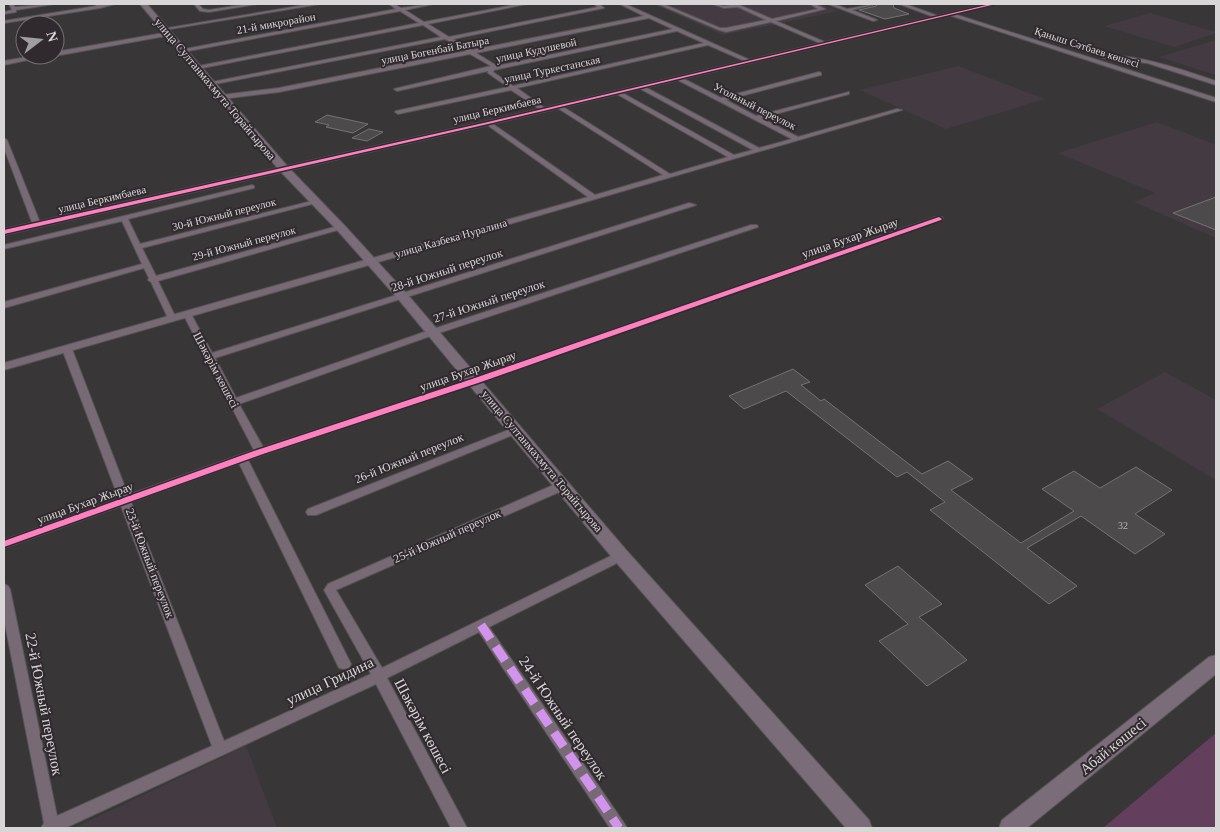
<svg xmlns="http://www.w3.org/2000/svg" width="1220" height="832" font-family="'Times New Roman',serif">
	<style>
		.built { fill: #443a42 }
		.green { fill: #643e5d }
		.building { fill: #4c4a4b; stroke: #747274 }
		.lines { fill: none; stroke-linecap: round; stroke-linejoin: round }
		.minor-casing { stroke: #555455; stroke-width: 2 }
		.tertiary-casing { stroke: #555455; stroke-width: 2 }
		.secondary-casing { stroke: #555455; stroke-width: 2 }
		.minor { fill: #786a74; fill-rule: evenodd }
		.tertiary { fill: #786a74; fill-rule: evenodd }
		.secondary { fill: #7a6c78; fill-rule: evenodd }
		.quiet { stroke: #d193ec; stroke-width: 9; stroke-dasharray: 17 9; stroke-linecap: butt }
		.cycleway-casing { stroke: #302a2e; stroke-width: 3 }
		.cycleway { fill: #ff80c0; fill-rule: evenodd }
		.labels { text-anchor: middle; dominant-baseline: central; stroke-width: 4; stroke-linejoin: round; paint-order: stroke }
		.number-label { font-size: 10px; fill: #b6b3b5 }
		.far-street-label { font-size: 11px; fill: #d9d6d8; stroke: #302a2e }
		.street-label { font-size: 12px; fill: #d9d6d8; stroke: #302a2e }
		.near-street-label { font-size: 15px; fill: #d9d6d8; stroke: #302a2e }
	</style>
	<rect width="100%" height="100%" fill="#393638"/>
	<path class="built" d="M653 4H820L839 11 723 35Z
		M1150 13 1216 32V33L1174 47 1104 26Z
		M1216 40V75L1159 57Z
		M958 66 1045 99 946 129 860 90Z
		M1157 122 1216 145V238L1134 202 1155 193 1058 153Z
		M1165 372 1216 400V480L1097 409Z
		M246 746 277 828H74Z"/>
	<path class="green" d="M1216 733V828H1103Z"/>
	<path class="building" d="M878 4H893L894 8 909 14 885 19 859 10 876 6Z
		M327 115 368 124 353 133 326 127 329 125 315 122Z
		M369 129 383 132 367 141 352 138Z
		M1216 197V230L1173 213Z
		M793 369 810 382 801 385 821 401 824 399 922 474 948 461 973 479 951 490 1021 543 1074 511 1042 489 1074 471 1100 488 1136 467 1172 490 1135 514 1165 534 1135 554 1081 516 1027 548 1077 586 1049 604 930 510 945 502 907 472 897 477 786 391 744 409 729 396Z
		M898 566 942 604 919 617 967 660 927 686 879 641 908 624 865 585Z"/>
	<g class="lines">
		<defs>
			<path id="minor" d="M9 4H13L15 7 54 4 16 10V12L4 14V12L12 10Z
				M95 4H115L100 8 4 23V21L96 6Z
				M194 4H198L203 9 209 10 248 4H258L209 12 200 11Z
				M311 4H320L164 30 162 29Z
				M389 4H394L401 8 433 4 405 10 424 22 519 4H527L428 24 449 37 598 7 594 4H599L604 8 453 39 472 50 644 16 620 4H625L752 61 747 62 708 45 517 88 546 109 547 110 544 112 511 90 398 114 395 112 396 111 508 87 488 73V71L397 91 394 89 491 66 470 54 279 92 222 99 219 97 222 95 279 88 466 51 445 39 210 85 207 83 441 37 423 25 197 69 194 67 419 23 400 11 183 52 180 50 396 9ZM649 18 673 29 497 66 476 53ZM677 31 704 43 513 86 493 72 494 70Z
				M658 4H663L720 28H726L766 20 738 7 724 8 713 4 724 6 737 4 772 19 818 9 810 4H815L825 9 776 21 827 43 822 44 771 22 726 32 719 30Z
				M828 4H834L847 9 876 4 852 10 877 20 873 21Z
				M899 4H905L941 17 937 18Z
				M951 13 1216 98V102L949 15Z
				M169 32 171 35 55 56 53 55H55V52Z
				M39 55H51L4 65V61Z
				M1105 55C1144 56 1180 69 1216 81V85L1147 63 1103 58 1102 57Z
				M819 72 821 73V75L726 100 756 116 849 92V94L761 118 798 137 897 109 902 110 375 263H372L368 261 369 259 588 197 486 124V122H490L595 195 663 175 556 107V105H560L670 174 728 157 615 93V91H619L734 155 753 150 639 88V86H643L759 148 792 139 676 79V77H680L721 98Z
				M4 138 7 140 41 225 40 227H34L33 225 4 148Z
				M252 185 254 186V188L128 219 140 244 316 200 320 202 142 248 156 276 338 226H341L345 228 158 281 176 318 172 321 168 318 151 282 148 280 149 278 144 268 4 308V302L142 264 122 221 4 249V245Z
				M689 203 696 205 215 358 236 398 430 330 751 225H757L758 227 436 334 239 404 263 447 472 379 936 217H942L943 219 478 383 248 460 351 664 349 668 344 669 339 668 239 463 131 502 224 741 371 674 324 590 328 584 558 483H566L567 486 566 489 336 590 382 668 617 553 621 552 625 553 627 556 625 559 489 627 624 823 627 828H610L479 632 387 678 467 828H451L376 684 65 828H41L44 823 4 619V584L8 586 10 589 57 816 212 746 121 506 4 548V540L119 499 62 349 64 347 67 346 72 349 128 495 254 450 183 314 184 312H190L212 353Z
				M516 427 521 430 520 432 316 515H308L306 512 308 509Z"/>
			<path id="tertiary" d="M988 4H997L488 125 4 235V229L488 121Z
				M372 258 376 259V263L4 370V363Z"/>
			<path id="secondary" d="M140 4H147L288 167 345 226 407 294 627 551 869 820 872 828H846L615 561 399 300 337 230 280 171Z
				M1216 655V674L1027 828H999L1002 820 1209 657Z"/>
		</defs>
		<use href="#minor" class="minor-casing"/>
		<use href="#tertiary" class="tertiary-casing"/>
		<use href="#secondary" class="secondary-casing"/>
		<use href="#minor" class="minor"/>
		<use href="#tertiary" class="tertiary"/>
		<use href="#secondary" class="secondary"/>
		<path class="quiet" d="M481 625 619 828"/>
		<defs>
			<path id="cycleway" d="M991 4H996L488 124 4 234V230L488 122Z
				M939 217 942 219 941 220 478 383 263 454 4 547V541L257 450 472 379Z"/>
		</defs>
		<use href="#cycleway" class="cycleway-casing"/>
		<use href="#cycleway" class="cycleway"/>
	</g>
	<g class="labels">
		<g class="number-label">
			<text x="1123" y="525">32</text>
		</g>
		<g class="far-street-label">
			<text transform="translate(276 23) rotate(-10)">21-й микрорайон</text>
			<text transform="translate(1087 47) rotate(18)">Қаныш Сәтбаев көшесі</text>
			<text transform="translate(435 50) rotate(-11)">улица Богенбай Батыра</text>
			<text transform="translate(536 50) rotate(-12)">улица Кудушевой</text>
			<text transform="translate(552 69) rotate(-12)">улица Туркестанская</text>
			<text transform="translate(755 106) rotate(27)">Угольный переулок</text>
			<text transform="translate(497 109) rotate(-13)">улица Беркимбаева</text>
			<text transform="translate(102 199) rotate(-13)">улица Беркимбаева</text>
			<text transform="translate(224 214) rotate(-14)">30-й Южный переулок</text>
			<text transform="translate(451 238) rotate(-16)">улица Казбека Нуралина</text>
			<text transform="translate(244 243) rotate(-15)">29-й Южный переулок</text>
		</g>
		<g class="street-label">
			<text transform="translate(215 89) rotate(50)">улица Султанмахмута Торайгырова</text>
			<text transform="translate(850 238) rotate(-19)">улица Бухар Жырау</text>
			<text transform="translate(447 270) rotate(-18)">28-й Южный переулок</text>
			<text transform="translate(489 301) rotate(-18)">27-й Южный переулок</text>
			<text transform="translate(216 370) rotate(62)">Шәкәрім көшесі</text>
			<text transform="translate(468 371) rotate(-19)">улица Бухар Жырау</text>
			<text transform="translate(409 458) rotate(-22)">26-й Южный переулок</text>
			<text transform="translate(542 461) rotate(50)">улица Султанмахмута Торайгырова</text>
			<text transform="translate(85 503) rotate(-20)">улица Бухар Жырау</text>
			<text transform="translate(447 536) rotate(-24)">25-й Южный переулок</text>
			<text transform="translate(150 563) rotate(69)">23-й Южный переулок</text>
		</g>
		<g class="near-street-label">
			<text transform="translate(330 681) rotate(-25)">улица Гридина</text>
			<text transform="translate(44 704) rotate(79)">22-й Южный переулок</text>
			<text transform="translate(563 718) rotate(56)">24-й Южный переулок</text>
			<text transform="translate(423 726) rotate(62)">Шәкәрім көшесі</text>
			<text transform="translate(1113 746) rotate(-39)">Абай көшесі</text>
		</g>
	</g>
	<rect width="1220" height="832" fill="none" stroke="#d9d6d8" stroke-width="10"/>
	<g transform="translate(40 40) rotate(74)"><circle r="24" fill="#302a2e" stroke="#746f72"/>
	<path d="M0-4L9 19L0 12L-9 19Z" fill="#a19ea0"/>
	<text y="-8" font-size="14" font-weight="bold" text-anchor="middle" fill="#d9d6d8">N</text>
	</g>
</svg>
